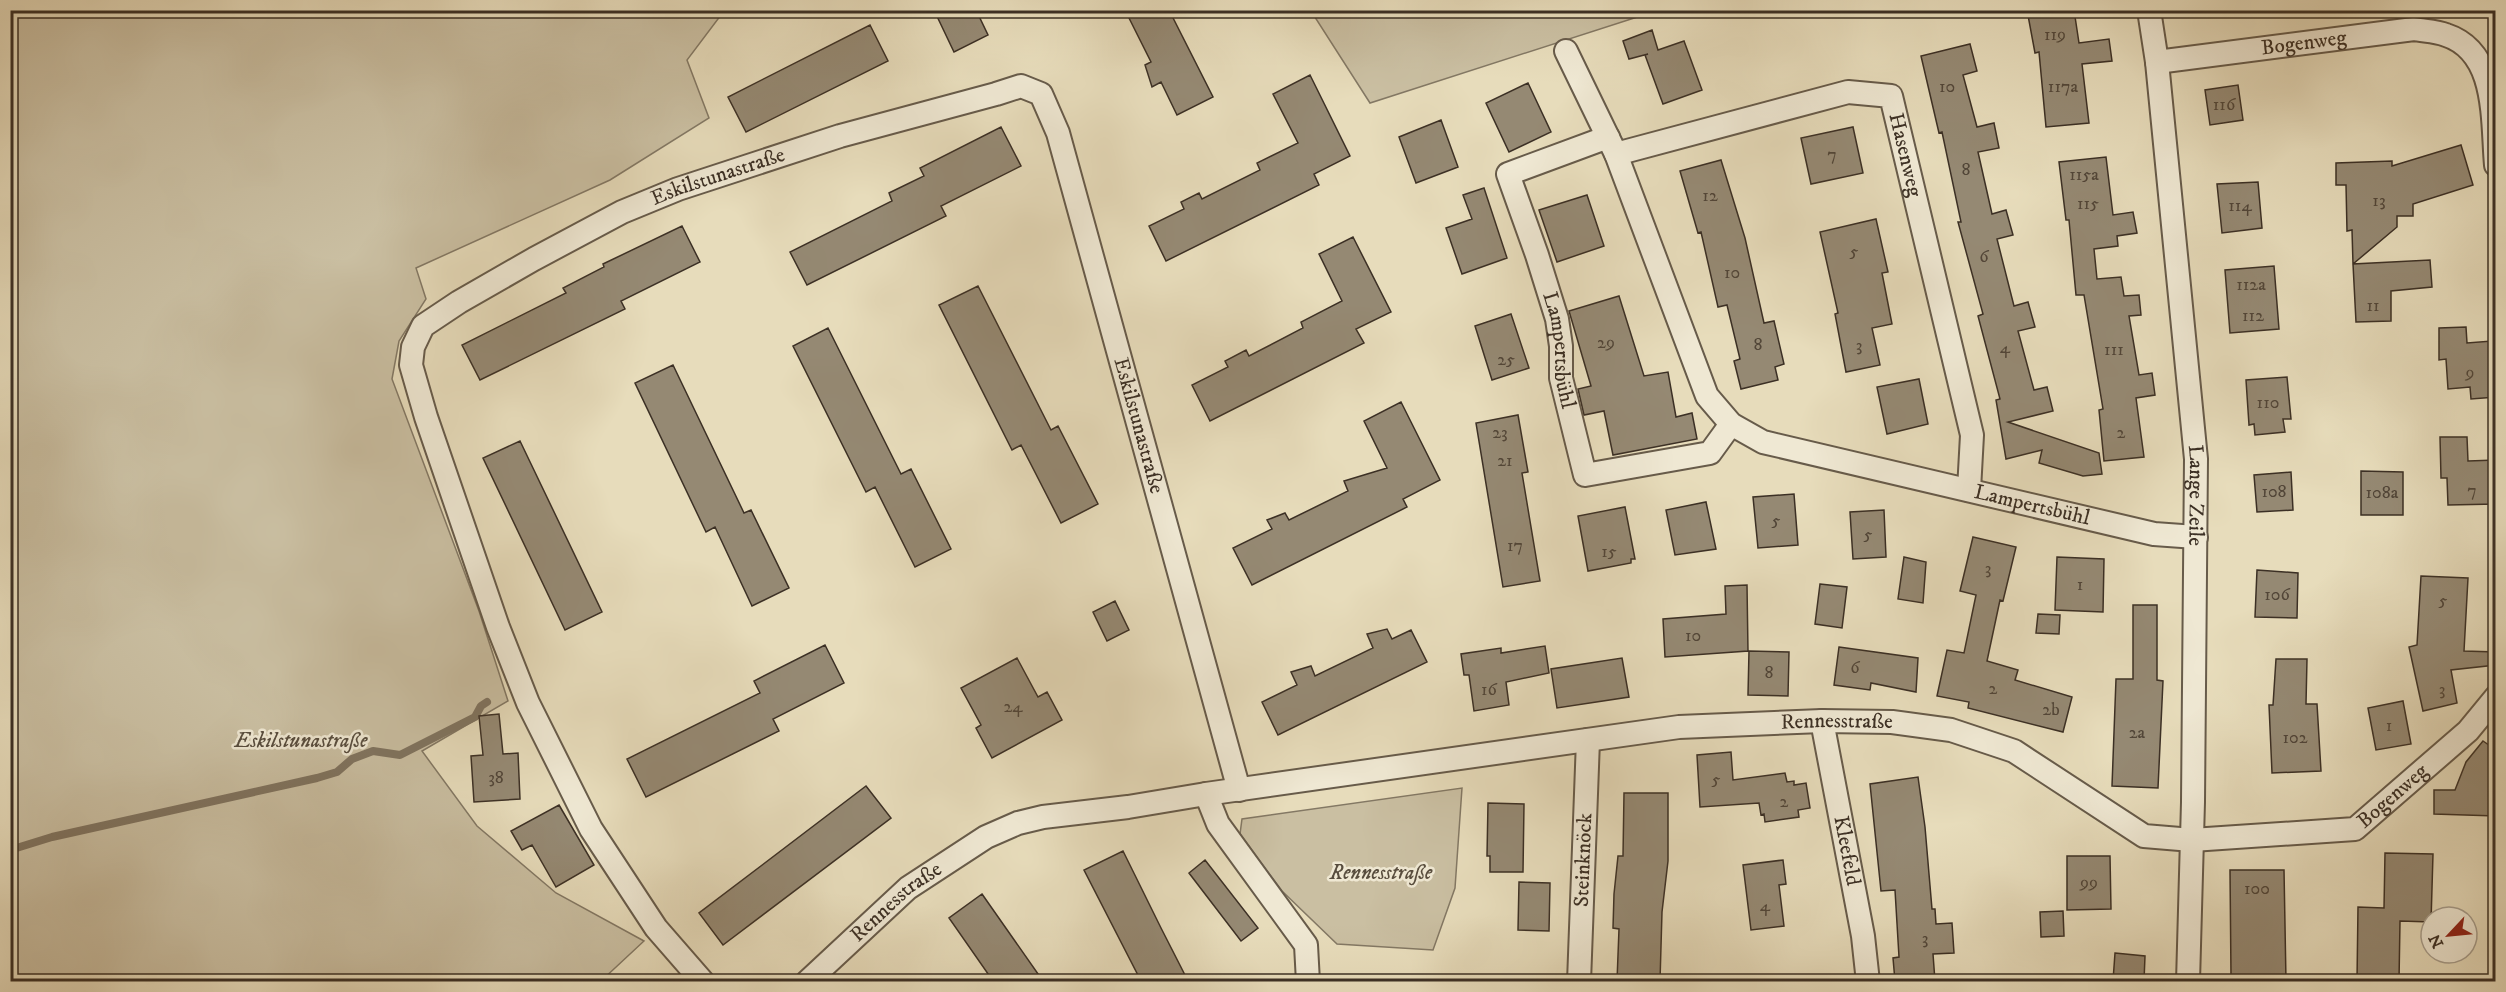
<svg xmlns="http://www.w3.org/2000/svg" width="2506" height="992" font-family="'IM FELL DW Pica',serif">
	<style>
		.green { fill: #cabfa2; stroke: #837864; stroke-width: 1.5 }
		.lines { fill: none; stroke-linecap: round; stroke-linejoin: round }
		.stream { stroke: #807460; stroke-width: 8 }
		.building { fill: #958973; stroke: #3c3025; stroke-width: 1.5 }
		.street-casing { stroke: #675b4a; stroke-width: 26 }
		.street { stroke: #efe8d3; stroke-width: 22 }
		.labels { text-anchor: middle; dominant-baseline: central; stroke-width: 5; stroke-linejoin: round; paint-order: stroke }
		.number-label { font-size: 18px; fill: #524638 }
		.street-label { font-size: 21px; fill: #3c3025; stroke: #efe8d3 }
		.park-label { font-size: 21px; font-style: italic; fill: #584d3e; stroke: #efe8d3 }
	</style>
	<rect width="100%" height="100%" fill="#e7dcbb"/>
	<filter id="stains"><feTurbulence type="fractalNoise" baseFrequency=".00333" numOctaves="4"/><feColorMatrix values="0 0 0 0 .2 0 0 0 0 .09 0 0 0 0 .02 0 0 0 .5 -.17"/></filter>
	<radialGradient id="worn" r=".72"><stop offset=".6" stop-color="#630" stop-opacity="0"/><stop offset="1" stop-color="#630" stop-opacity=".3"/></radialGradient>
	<path class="green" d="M10 11H724L687 60 709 118 610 180 416 268 426 299 399 341 392 379 479 611 508 701 422 751 477 826 556 893 644 941 601 981H11Z
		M1311 11H1656L1370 103Z
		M1462 788 1455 888 1433 950 1337 944 1282 891 1240 834 1242 819Z"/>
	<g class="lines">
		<path class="stream" d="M10 850 52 837 317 778 337 772 352 759 373 751 400 755 475 717 481 706 487 702"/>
	</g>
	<path class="building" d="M934 10H976L988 35 954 52Z
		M1125 10H1169L1213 97 1177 115 1161 82 1152 87 1145 65 1151 62Z
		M2027 10H2074L2079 43 2109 39 2112 61 2082 64 2089 123 2046 127 2039 52 2035 53Z
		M870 25 888 61 746 132 728 97Z
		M1652 30 1658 50 1684 41 1702 90 1663 104 1645 55 1648 54 1629 59 1623 41Z
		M1970 44 1977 71 1963 75 1977 127 1994 123 1999 148 1978 152 1992 214 2006 210 2013 235 1997 239 2014 306 2028 302 2035 327 2018 331 2034 390 2047 387 2053 411 2008 422 2099 453 2102 474 2083 476 2039 463 2042 450 2006 459 1996 400 2000 399 1978 316 1983 314 1958 222H1961L1942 132 1939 133 1921 56Z
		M1310 75 1350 156 1314 174 1319 185 1166 261 1149 226 1184 209 1181 202 1199 193 1202 199 1260 170 1257 163 1298 143 1273 94Z
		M1528 83 1551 132 1509 152 1486 103Z
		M2238 85 2243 120 2210 125 2205 90Z
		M1441 120 1458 167 1416 183 1399 137Z
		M1001 127 1021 166 941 206 946 216 807 285 790 252 892 201 889 193 924 176 920 168Z
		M1853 127 1863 173 1811 184 1801 138Z
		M2461 145 2473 185 2413 204V216H2397V227L2353 264 2352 230 2347 231 2346 185H2336V163L2392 161V166Z
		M2106 157 2113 215 2133 212 2137 233 2117 236 2118 246 2094 249 2097 279 2121 277 2124 296 2139 295 2141 315 2129 316 2139 375 2152 373 2155 395 2136 398 2144 457 2104 461 2099 410 2103 409 2084 295H2076L2069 220H2066L2059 162Z
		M1721 160 1745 238 1764 323 1774 321 1784 364 1775 367 1778 380 1741 389 1734 361 1740 359 1727 305 1718 307 1701 232 1698 233 1680 171Z
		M2258 182 2262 228 2222 233 2217 184Z
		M1484 188 1507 258 1462 274 1446 228 1472 219 1463 195Z
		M1587 195 1604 246 1557 262 1539 210Z
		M1876 219 1888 272 1882 273 1892 324 1872 328 1880 365 1846 372 1835 314 1838 313 1820 232Z
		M682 226 700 262 621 301 625 309 480 380 462 345 566 293 563 288 604 267 603 264Z
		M1353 237 1391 312 1356 329 1364 343 1210 421 1192 385 1228 367 1225 361 1246 350 1249 356 1303 328 1301 322 1342 301 1319 254Z
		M2430 260 2432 287 2391 291V321L2356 322 2353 264Z
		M2274 266 2279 329 2230 333 2225 270Z
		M978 286 1051 430 1058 426 1098 504 1061 523 1021 445 1012 450 939 305Z
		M1619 296 1644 376 1668 372 1676 417 1692 413 1697 439 1613 455 1604 411 1584 415 1578 389 1591 386 1569 311Z
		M1511 314 1529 368 1492 380 1475 326Z
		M2466 327 2467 343 2492 341 2496 397 2471 399 2470 387 2448 389 2446 359 2439 360V328Z
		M828 328 901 474 911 469 951 549 915 567 875 487 866 492 793 346Z
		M673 365 744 513 751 510 789 588 752 606 715 527 706 532 635 383Z
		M2287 377 2291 419H2283L2285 432 2255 435 2254 424 2249 425 2246 380Z
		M1919 379 1928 424 1887 434 1877 387Z
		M1401 402 1440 480 1403 499 1407 507 1252 585 1233 548 1272 529 1267 520 1285 513 1289 520 1348 491 1344 481 1387 468 1364 421Z
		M1518 415 1528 472 1522 473 1540 581 1503 587 1476 423Z
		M2440 437H2467L2468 461 2496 460V504L2448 505 2447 478H2441Z
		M520 441 602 612 565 630 483 458Z
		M2361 471 2403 472V515H2361Z
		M2291 472 2293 510 2257 512 2254 475Z
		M1794 494 1798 545 1758 548 1753 497Z
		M1706 502 1716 549 1675 555 1666 510Z
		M1625 507 1635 559H1631V563L1588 571 1578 516Z
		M1884 510 1886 557 1853 559 1850 512Z
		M1973 537 2016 547 2003 601 2000 600 1987 661 2018 670 2015 680 2072 697 2063 732 1968 708 1969 702 1937 696 1947 650 1964 653 1976 595 1960 591Z
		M1904 557 1926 562 1923 603 1898 599Z
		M2057 557 2104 559 2103 612 2055 610Z
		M2257 570 2298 573 2297 618 2255 617Z
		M2421 576 2468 578 2464 651 2496 652V665L2451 670 2457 703 2423 711 2409 647 2417 645Z
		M1820 584 1847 587 1842 628 1815 624Z
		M1747 585 1748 651 1665 657 1663 619 1726 614 1725 586Z
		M1115 601 1129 630 1107 641 1093 612Z
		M2133 605H2157V680L2163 681 2158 788 2112 786 2116 679H2133Z
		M2038 614 2060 615 2059 634 2036 633Z
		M1387 629 1392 639 1411 630 1427 662 1278 735 1262 702 1297 685 1291 672 1311 666 1315 676 1373 648 1367 634Z
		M825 645 844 683 773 719 779 731 646 797 627 759 760 693 754 681Z
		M1545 646 1549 673 1506 682 1509 705 1474 711 1469 675H1464L1461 654 1501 648V653Z
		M1839 647 1918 658 1916 692 1871 683 1870 690 1834 685Z
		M1749 651 1789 652 1788 696 1748 695Z
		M1017 658 1038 697 1047 692 1062 720 992 758 976 728 981 725 961 688Z
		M1622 658 1629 697 1557 708 1551 669Z
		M2276 659H2307L2306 704H2317L2321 771 2272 773 2269 705H2273Z
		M2403 701 2411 744 2376 750 2368 708Z
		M499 714 503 754 518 753 520 799 474 802 471 756 483 755 479 716Z
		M2483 741 2496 750V816L2434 814V790H2455L2466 762Z
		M1731 752 1733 780 1785 773 1787 782 1794 781V785L1806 783 1810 808 1798 810 1799 817 1765 822 1764 814 1761 815 1759 803 1700 807 1697 755Z
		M1918 777 1925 827 1932 909H1935L1936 924 1952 923 1954 953 1933 954 1935 981H1895L1893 958 1899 957 1895 890 1881 891 1870 784Z
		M866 786 891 818 723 945 699 913Z
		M1624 793H1668V861L1662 912 1660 981H1617L1619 929 1613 928 1614 894 1618 856H1623Z
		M1488 803 1524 804 1523 872H1490V856H1487Z
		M559 805 594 865 556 887 532 845 522 850 511 831Z
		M1123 851 1161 928 1188 981H1141L1084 870Z
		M2385 853 2433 854 2431 922 2400 921 2399 981H2357L2358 907 2384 908Z
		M2067 856H2110L2111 909 2067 910Z
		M1205 860 1258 928 1241 941 1189 873Z
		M1783 860 1786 884 1779 885 1784 926 1751 930 1743 865Z
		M2230 870H2284L2286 981H2261L2262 975H2231Z
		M1519 882 1550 883 1549 931 1518 930Z
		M982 894 1043 981H993L949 918Z
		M2063 911 2064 936 2041 937 2040 912Z
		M2115 953 2145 956 2144 981H2113Z"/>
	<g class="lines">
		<defs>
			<g id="street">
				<path id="s1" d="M2149 10 2157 62 2196 459 2193 802 2188 982"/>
				<path id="s2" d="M1566 51 1616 154 1707 396 1731 424 1763 442 2154 534 2196 537"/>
				<path id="s3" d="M2157 62 2414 29C2424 31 2436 31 2446 35 2498 52 2492 121 2496 165"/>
				<path id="s4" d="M1608 137 1508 174 1537 255 1557 319 1561 346V378L1585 475 1710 453 1731 424"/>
				<path id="s5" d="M1616 154 1848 92 1891 96 1972 435 1969 490"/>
				<path id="s6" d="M1822 721 1863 936 1868 982"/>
				<path d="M1206 794 1218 824 1306 945 1308 982"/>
				<path id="s7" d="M703 982 656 928 591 829 528 703 498 627 426 417 411 365 413 347 423 326 459 302 534 259 622 212 678 189 840 136 996 94 1021 86 1041 94 1058 133 1239 790"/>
				<path id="s8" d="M807 982 908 888 986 837 1018 823 1043 817 1128 807 1206 794 1679 727 1822 721 1892 722 1951 730 2014 751 2144 836 2192 840 2355 829 2468 731 2496 697"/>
				<path id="s9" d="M1579 982 1588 740"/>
			</g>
		</defs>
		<use href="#street" class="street-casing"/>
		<use href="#street" class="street"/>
	</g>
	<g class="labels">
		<g class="number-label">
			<text x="2055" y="35">119</text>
			<text x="1947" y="87">10</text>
			<text x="2063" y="87">117a</text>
			<text x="2224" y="105">116</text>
			<text x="1832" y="155">7</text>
			<text x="1966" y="170">8</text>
			<text x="2084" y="175">115a</text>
			<text x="1710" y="196">12</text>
			<text x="2379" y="201">13</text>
			<text x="2088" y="204">115</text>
			<text x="2240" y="206">114</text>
			<text x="1854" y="252">5</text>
			<text x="1984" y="257">6</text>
			<text x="1732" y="273">10</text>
			<text x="2251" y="285">112a</text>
			<text x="2373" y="306">11</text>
			<text x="2253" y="316">112</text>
			<text x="1606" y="343">29</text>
			<text x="1758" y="345">8</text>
			<text x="1859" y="346">3</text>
			<text x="2005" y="348">4</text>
			<text x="2114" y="350">111</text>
			<text x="1506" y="360">25</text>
			<text x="2470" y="373">9</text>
			<text x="2268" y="403">110</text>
			<text x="1500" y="433">23</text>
			<text x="2121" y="433">2</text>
			<text x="1505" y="461">21</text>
			<text x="2472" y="491">7</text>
			<text x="2274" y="492">108</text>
			<text x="2382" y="493">108a</text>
			<text x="1776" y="521">5</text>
			<text x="1868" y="535">5</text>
			<text x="1515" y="546">17</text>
			<text x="1609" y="552">15</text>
			<text x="1988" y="569">3</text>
			<text x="2080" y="585">1</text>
			<text x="2277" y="595">106</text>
			<text x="2443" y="601">5</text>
			<text x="1693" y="636">10</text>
			<text x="1855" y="668">6</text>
			<text x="1769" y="673">8</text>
			<text x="1993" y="689">2</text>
			<text x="1489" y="690">16</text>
			<text x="2442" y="690">3</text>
			<text x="1013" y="707">24</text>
			<text x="2051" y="710">2b</text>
			<text x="2389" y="726">1</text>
			<text x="2137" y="733">2a</text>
			<text x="2295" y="738">102</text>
			<text x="496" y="778">38</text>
			<text x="1716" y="780">5</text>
			<text x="1784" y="802">2</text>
			<text x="2089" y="883">99</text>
			<text x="2257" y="889">100</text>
			<text x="1765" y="906">4</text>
			<text x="1925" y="939">3</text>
		</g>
		<g class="street-label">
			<text stroke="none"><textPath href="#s3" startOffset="148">Bogenweg</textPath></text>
			<text stroke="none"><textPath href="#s5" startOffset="344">Hasenweg</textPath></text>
			<text stroke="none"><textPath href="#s7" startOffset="1062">Eskilstunastraße</textPath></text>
			<text stroke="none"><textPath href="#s4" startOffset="291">Lampertsbühl</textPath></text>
			<text stroke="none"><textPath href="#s7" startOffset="1746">Eskilstunastraße</textPath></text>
			<text stroke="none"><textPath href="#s1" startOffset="488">Lange Zeile</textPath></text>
			<text stroke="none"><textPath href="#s2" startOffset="723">Lampertsbühl</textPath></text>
			<text stroke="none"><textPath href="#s8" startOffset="1092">Rennesstraße</textPath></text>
			<text stroke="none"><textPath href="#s8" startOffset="1690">Bogenweg</textPath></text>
			<text stroke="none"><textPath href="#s6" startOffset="132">Kleefeld</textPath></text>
			<text stroke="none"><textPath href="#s9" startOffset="122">Steinknöck</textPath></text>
			<text stroke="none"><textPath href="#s8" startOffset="120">Rennesstraße</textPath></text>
		</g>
		<g class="park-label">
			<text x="301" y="741">Eskilstunastraße</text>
			<text x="1381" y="873">Rennesstraße</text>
		</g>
	</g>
	<rect width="2506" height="992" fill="none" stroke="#e7dcbb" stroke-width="36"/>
	<rect x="12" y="12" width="2482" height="968" fill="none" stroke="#3c3025" stroke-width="3"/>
	<rect x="18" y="18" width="2470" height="956" fill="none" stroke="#3c3025" stroke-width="1.5"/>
	<g transform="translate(2449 935) rotate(244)"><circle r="28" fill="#efe8d3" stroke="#a79e8d" stroke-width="1.5"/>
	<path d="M0-4.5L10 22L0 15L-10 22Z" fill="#8f2418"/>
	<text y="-9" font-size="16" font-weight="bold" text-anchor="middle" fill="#3c3025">N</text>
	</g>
	<rect width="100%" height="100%" filter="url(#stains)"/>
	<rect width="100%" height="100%" fill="url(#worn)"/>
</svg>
